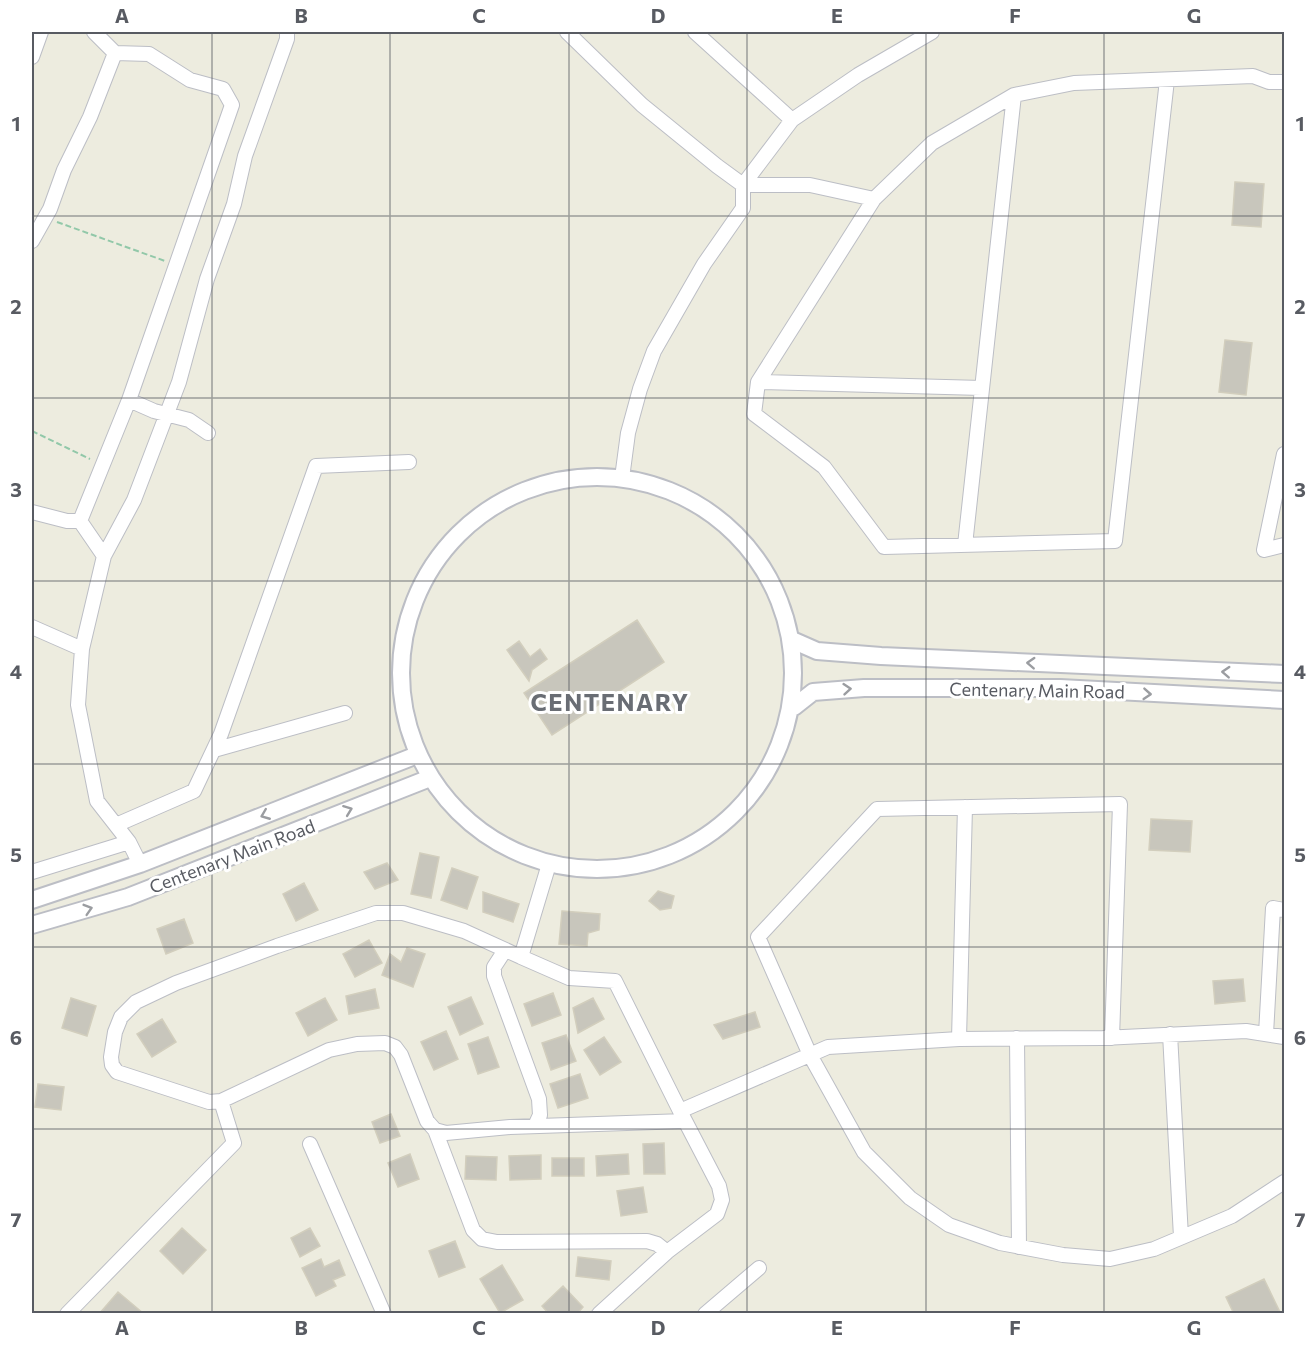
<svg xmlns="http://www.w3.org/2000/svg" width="1316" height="1345" font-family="Commissioner,sans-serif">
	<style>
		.building { fill: #c8c6bc; stroke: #d2cebd; stroke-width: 1.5 }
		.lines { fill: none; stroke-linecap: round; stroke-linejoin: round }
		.minor-casing { stroke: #bcbec5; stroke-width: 16 }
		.tertiary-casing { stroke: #bcbec5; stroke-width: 20 }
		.path { stroke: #92c8a9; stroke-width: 2; stroke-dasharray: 6 3; stroke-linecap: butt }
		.minor { stroke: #fff; stroke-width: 14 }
		.tertiary { stroke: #fff; stroke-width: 16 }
		.oneway { stroke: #9b9da1 }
		.grid { fill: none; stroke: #585b62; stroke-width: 1.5; stroke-opacity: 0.55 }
		.labels { text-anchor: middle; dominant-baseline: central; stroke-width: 6; stroke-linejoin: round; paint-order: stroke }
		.street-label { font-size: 18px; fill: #585b62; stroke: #fff }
		.district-label { font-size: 24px; font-weight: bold; letter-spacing: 1.5px; fill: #696d74; stroke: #fff }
		.neatline { fill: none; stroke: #585b62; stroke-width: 2 }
		.grid-label { font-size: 20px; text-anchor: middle; font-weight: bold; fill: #585b62 }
	</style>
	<rect width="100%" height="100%" fill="#edecdf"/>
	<path class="building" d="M1235 182 1264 184 1261 227 1232 225Z
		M1225 340 1252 343 1246 395 1219 392Z
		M637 620 664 662 552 735 524 693Z
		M519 641 530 657 540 649 547 659 532 670 529 681 507 650Z
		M1151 819 1192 821 1190 852 1149 850Z
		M420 853 439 857 431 898 411 894Z
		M387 863 398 880 375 889 364 872Z
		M452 868 478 877 467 909 441 900Z
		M304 883 318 910 296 921 283 894Z
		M658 891 674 896 671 908 660 910 649 901Z
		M483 892 519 904 513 922 483 912Z
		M562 911 600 914 599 930 588 933 587 946 559 944Z
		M184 919 193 943 166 954 157 929Z
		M369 940 382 963 355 977 343 954Z
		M407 948 425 954 413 987 382 975 390 954 401 962Z
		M1243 979 1245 1001 1215 1004 1213 981Z
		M375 989 379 1008 349 1014 346 996Z
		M553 993 561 1015 532 1026 524 1004Z
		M471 997 483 1024 460 1035 448 1007Z
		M71 998 96 1006 87 1036 62 1028Z
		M325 998 337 1020 308 1036 296 1013Z
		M593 998 604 1019 578 1033 573 1008Z
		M755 1012 760 1027 723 1039 714 1025Z
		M162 1019 176 1042 152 1057 137 1034Z
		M446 1031 458 1059 434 1070 421 1042Z
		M566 1035 576 1061 551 1070 542 1043Z
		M488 1037 499 1067 478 1074 468 1044Z
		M604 1037 621 1062 600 1075 584 1050Z
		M580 1074 588 1098 558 1108 550 1084Z
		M38 1084 64 1087 61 1110 35 1107Z
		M391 1114 400 1136 380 1143 372 1122Z
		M664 1143 665 1174H644L643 1144Z
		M410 1154 419 1179 398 1187 388 1163Z
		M628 1154 629 1174 597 1176 596 1156Z
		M541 1155V1179L510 1180 509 1156Z
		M466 1156 497 1157 496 1180 465 1179Z
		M552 1158H584V1176H552Z
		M643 1187 647 1212 621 1216 617 1191Z
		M182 1228 206 1250 183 1274 160 1251Z
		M310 1228 320 1246 300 1257 291 1238Z
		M455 1241 465 1267 439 1277 429 1251Z
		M578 1257 611 1261 609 1280 576 1276Z
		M321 1259 324 1267 339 1260 345 1275 333 1280 336 1286 316 1296 302 1268Z
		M502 1265 523 1300 500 1313 480 1279Z
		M1264 1279 1280 1312 1234 1314 1226 1297Z
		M563 1286 583 1307 577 1314H549L542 1306Z
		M118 1292 144 1314H99Z"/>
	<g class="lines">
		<defs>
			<path id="minor" d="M94 32 115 53
				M567 32 642 105 717 166 743 185V208L704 264 654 351 640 389 628 433 622 478
				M695 32 792 120
				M32 57 41 32
				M1167 80 1115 541 884 547 824 467 754 414 758 382 874 199 932 143 1014 95 1074 83 1253 76 1269 82H1284
				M743 185 792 120 858 75 932 32
				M743 185H810L874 199
				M32 241 50 209 64 170 90 117 115 53 149 54 190 80 223 89 232 105 129 400 80 521H67L32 512
				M758 382 982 388
				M129 400 154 411 189 420 208 433
				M1284 454 1264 550 1284 545
				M80 521 104 556 82 649
				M965 545 1014 95
				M104 556 134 500 179 382 207 279 234 204 245 156 287 39V32
				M32 627 82 649 78 705 97 801 129 842 140 864
				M214 750 345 713
				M116 825 194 791 221 734 316 466 409 462
				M549 864 521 957 569 978 615 981 680 1111 828 1047 959 1039 1103 1038 1246 1031 1284 1037
				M32 872 129 842
				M505 950 494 967V976L539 1099 540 1115 535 1126
				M521 957 464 931 403 913H376L277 946 176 983 136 1002 121 1017 115 1032 111 1057 112 1065 117 1072 209 1102 221 1101 329 1050 357 1044 385 1043 395 1047 401 1055 427 1121 435 1130 446 1133 510 1127 685 1121
				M1170 1034 1181 1237
				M1266 1034 1273 908 1284 910
				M1017 1038 1019 1247
				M1112 1038 1120 804 877 809 758 937 810 1055 864 1152 910 1198 949 1225 1000 1243 1063 1255 1110 1259 1154 1249 1232 1216 1284 1182
				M959 1039 965 807
				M435 1130 473 1230 482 1239 497 1242 647 1241 657 1244 667 1252
				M310 1144 384 1314
				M67 1314 234 1143 221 1101
				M599 1314 667 1252 717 1214 722 1200 719 1186 681 1113
				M705 1314 759 1268"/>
			<path id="tertiary" d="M401 673a196 196 0 1 1 392 0a196 196 0 1 1-392 0Z
				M792 640 817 651 881 656 1284 674
				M794 707 813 692 864 688H1060L1284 700
				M32 900 140 864 417 755
				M32 925 128 897 430 778"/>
		</defs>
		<use href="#minor" class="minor-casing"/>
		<use href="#tertiary" class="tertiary-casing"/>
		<path class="path" d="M57 222 165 261
			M32 431 90 459"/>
		<use href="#minor" class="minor"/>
		<use href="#tertiary" class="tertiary"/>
	</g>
	<defs><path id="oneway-chevron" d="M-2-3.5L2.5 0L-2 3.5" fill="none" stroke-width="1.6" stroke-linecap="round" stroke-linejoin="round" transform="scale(1.5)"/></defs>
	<g class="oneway">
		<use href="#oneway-chevron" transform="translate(1031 663) rotate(-177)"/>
		<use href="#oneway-chevron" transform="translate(1226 672) rotate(-177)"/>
		<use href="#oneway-chevron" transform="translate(847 689) rotate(-5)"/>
		<use href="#oneway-chevron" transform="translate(1147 694) rotate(4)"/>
		<use href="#oneway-chevron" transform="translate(348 810) rotate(-21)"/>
		<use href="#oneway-chevron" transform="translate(265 815) rotate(158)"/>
		<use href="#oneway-chevron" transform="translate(88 909) rotate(-17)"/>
	</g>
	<path class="grid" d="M212 32V1314M390 32V1314M569 32V1314M747 32V1314M926 32V1314M1104 32V1314M32 216H1284M32 398H1284M32 581H1284M32 764H1284M32 947H1284M32 1129H1284"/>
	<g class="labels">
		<g class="street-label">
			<text transform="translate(1037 690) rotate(1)">Centenary Main Road</text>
			<text transform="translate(232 856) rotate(-21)">Centenary Main Road</text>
		</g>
		<g class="district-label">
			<text x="610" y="701">CENTENARY</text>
		</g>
	</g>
	<rect width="1316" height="1345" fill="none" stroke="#ffffff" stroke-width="66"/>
	<rect x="33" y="33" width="1250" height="1279" class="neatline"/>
	<g class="grid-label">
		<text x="122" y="23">A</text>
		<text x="301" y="23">B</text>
		<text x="479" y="23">C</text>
		<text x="658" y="23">D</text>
		<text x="837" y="23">E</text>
		<text x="1015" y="23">F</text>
		<text x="1194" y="23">G</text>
		<text x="16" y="131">1</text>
		<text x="1300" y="131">1</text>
		<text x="16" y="314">2</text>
		<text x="1300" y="314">2</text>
		<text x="16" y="497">3</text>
		<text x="1300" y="497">3</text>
		<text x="16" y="679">4</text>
		<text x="1300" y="679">4</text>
		<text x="16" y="862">5</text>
		<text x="1300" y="862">5</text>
		<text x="16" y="1045">6</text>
		<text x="1300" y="1045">6</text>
		<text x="16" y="1227">7</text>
		<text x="1300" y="1227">7</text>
		<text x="122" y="1335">A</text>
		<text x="301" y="1335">B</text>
		<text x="479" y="1335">C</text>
		<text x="658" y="1335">D</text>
		<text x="837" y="1335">E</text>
		<text x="1015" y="1335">F</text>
		<text x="1194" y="1335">G</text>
	</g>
</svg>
